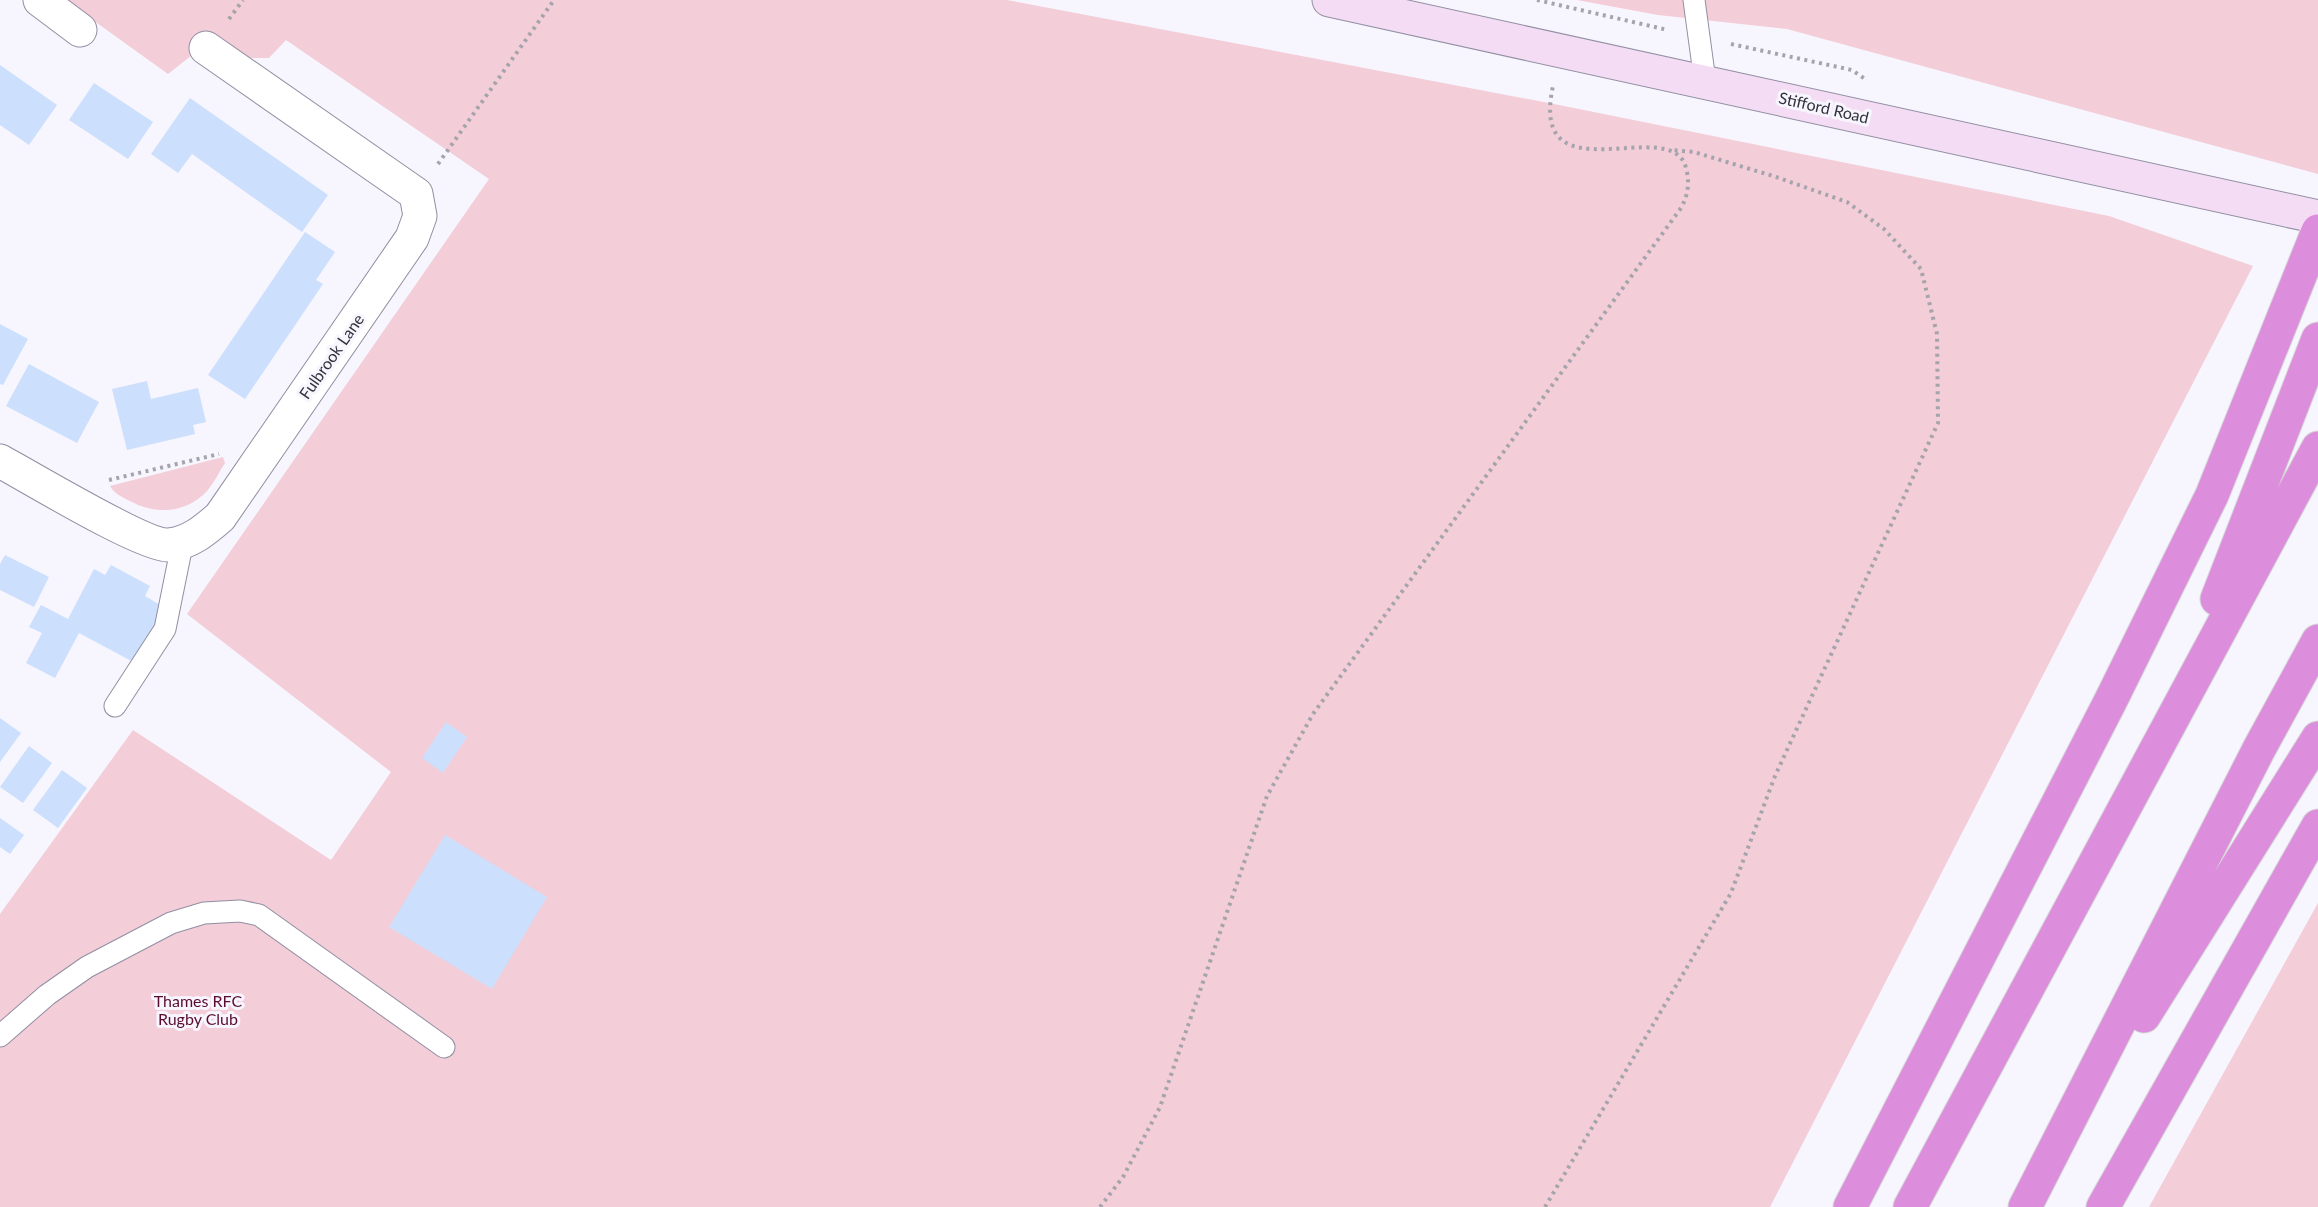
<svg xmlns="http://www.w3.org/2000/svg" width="2318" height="1207" font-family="Lato,sans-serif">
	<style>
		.green { fill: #f3cdd7 }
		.building { fill: #ccdffd }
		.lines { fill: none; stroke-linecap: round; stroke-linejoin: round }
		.service-casing { stroke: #928fa2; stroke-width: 23 }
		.minor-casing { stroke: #928fa2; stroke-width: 35 }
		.secondary-casing { stroke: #928fa2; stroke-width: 35 }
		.motorway-casing { stroke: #d6d6d7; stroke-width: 35 }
		.path { stroke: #a5a4ac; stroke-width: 4; stroke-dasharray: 3 4.5; stroke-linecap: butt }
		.service { stroke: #fff; stroke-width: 21 }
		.minor { stroke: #fff; stroke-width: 33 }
		.secondary { stroke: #f4ddf4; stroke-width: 33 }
		.motorway { stroke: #dc8ddc; stroke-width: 33 }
		.labels { text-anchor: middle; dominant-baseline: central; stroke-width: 6; stroke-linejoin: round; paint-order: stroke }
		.street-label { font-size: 16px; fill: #323139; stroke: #f7f5fe }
		.park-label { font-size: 16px; fill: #5c0c2f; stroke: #f7f5fe }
	</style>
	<rect width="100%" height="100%" fill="#f7f5fe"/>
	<path class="green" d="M65 0H1007L1549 103 2109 216 2253 266 1770 1207H0V914L133 730 331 860 391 772 187 614 489 179 286 40 269 58H246L215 37 168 74Z
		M1577 0H2318V174L1787 29 1658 15Z
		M223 457 225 463C219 472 214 483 207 491 187 513 156 515 132 502 124 498 114 494 110 486Z
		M2318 903V1207H2149Z"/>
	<path class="building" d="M0 65 57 105 29 145 0 125Z
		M94 83 153 122 128 159 69 120Z
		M190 98 328 195 302 232 192 154 178 173 151 154Z
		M305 232 335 252 316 280 323 284 245 399 208 375Z
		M0 324 28 339 3 385 0 384Z
		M29 364 99 402 77 443 6 406Z
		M147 381 151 399 198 388 206 422 193 425 195 434 127 450 112 389Z
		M5 555 49 577 34 607 0 590V564Z
		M111 565 150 586 145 596 167 609 137 664 79 633 55 678 26 663 42 633 29 627 41 605 68 619 94 569 105 575Z
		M0 718 21 733 0 762Z
		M446 722 467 737 443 773 422 758Z
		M29 746 52 763 23 803 0 787Z
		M62 770 87 788 58 828 33 810Z
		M0 818 24 835 10 854 0 847Z
		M445 835 547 897 492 989 389 927Z"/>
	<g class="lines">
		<defs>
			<path id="service" d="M1694 0 1705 81
				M115 706 165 629 183 540
				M0 1036 47 995 87 967 171 923 204 913 240 911 259 915 444 1047"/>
			<path id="minor" d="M40 0 80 30
				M0 461C28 476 145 547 169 545 190 543 205 530 220 517L412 238 420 216 416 194 206 48"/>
			<path id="secondary" d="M1329 0 2318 217"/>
			<path id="motorway" d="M2217 599 2318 339
				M2144 1016 2318 738
				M1850 1207 2111 700 2212 495 2318 231
				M1910 1207 2318 448
				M2025 1207 2259 749 2318 641
				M2103 1207 2318 826"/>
		</defs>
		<use href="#service" class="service-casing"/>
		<use href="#minor" class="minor-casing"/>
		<use href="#secondary" class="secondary-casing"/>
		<use href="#motorway" class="motorway-casing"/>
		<path class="path" d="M1537 0 1668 30
			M229 19 243 0
			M1731 44 1852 70 1865 79
			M438 164 554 0
			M109 480 219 454
			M1100 1207 1123 1177 1160 1107 1267 796 1313 714 1681 208C1688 195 1690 183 1686 168 1672 112 1528 201 1553 86
			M1545 1207 1731 893 1775 776 1938 423 1937 334 1921 269 1884 229 1847 202 1773 176 1694 152 1671 150"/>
		<use href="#service" class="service"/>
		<use href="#minor" class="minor"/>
		<use href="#secondary" class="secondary"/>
		<use href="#motorway" class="motorway"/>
	</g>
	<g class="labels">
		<g class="street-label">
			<text transform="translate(1824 107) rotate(13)">Stifford Road</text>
			<text transform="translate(331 356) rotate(-55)">Fulbrook Lane</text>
		</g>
		<g class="park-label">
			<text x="198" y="1000">Thames RFC<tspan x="198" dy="18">Rugby Club</tspan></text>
		</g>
	</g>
</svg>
